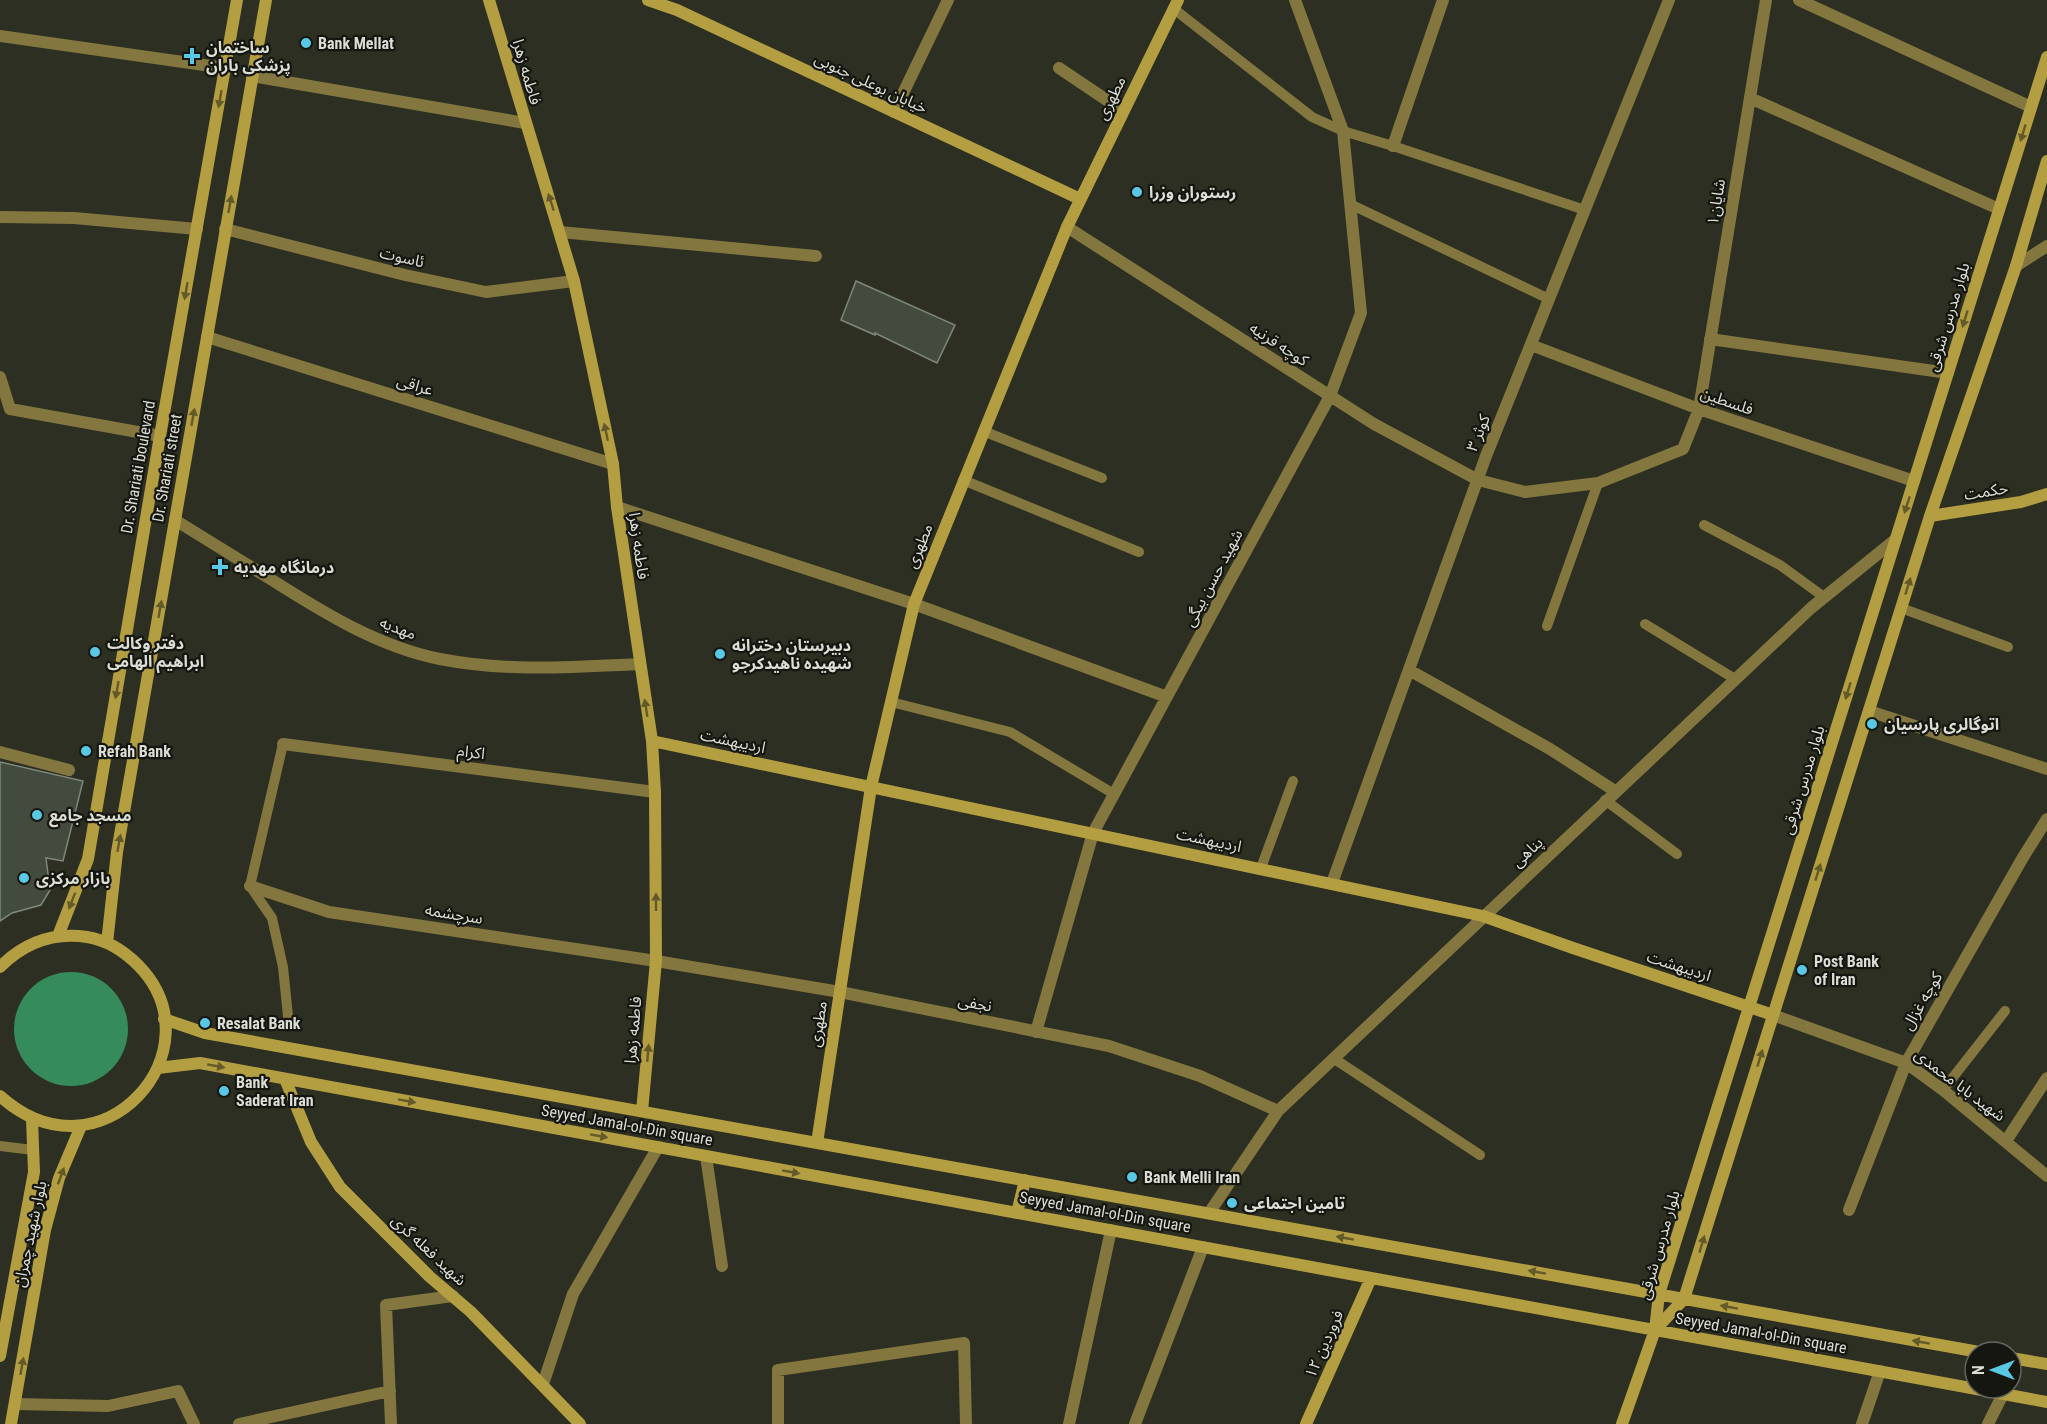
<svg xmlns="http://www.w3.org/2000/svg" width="2047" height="1424" font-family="'Roboto Condensed','Noto Sans Arabic',sans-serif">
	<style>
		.water { fill: #368b5d }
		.building { fill: #424b3e; stroke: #7e887a; stroke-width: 1.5 }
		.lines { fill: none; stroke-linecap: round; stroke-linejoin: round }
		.lane { stroke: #83763f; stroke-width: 10 }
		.street { stroke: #83763f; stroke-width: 12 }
		.secondary { stroke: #b49e42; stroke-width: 12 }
		.oneway { fill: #645a29 }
		.poi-dot { fill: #59c8e5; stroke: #151610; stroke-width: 2 }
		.labels { text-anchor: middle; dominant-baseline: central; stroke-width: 4.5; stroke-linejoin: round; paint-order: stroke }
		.poi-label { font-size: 16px; font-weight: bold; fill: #dcded5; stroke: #151610; text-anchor: start }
		.street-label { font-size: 16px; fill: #dcded5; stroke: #151610 }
	</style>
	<rect width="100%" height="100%" fill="#2c2f21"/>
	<path class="water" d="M14 1029a57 57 0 1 1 114 0a57 57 0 1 1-114 0Z"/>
	<path class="building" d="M856 281 955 325 937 363 875 333V335L841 320Z
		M0 762 83 781 63 861 46 858 50 890 41 905 12 913 0 921Z"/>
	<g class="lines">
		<path class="lane" d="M1174 9 1312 117 1343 131 1393 146 1585 210
			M1350 204 1549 299
			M983 431 1102 478
			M963 480 1139 552
			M1704 525 1780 565 1824 597
			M1901 608 2008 647
			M1645 624 1735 679
			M1547 626 1598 483
			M891 702 1010 732 1114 794
			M283 744 250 886 272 918 283 967 288 1016
			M1605 800 1677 854
			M1261 868 1293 781
			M1333 1058 1480 1155
			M1943 1090 2005 1011
			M0 1146 33 1150"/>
		<path class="street" d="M1799 0 2031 107
			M0 36 225 68
			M1059 68 1123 111
			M252 76 525 123
			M1750 98 1999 209
			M894 112 948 0
			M1393 146 1443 0
			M0 217 74 218 197 229
			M1067 227 1374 424 1478 480 1525 492 1598 483 1683 449 1699 409 1766 0
			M225 229 405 275 486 292 574 281
			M560 232 816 256
			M2016 266 2047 246
			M207 337 613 464
			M1710 339 1948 373
			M1531 345 1699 409 1914 481
			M0 377 10 409 160 436
			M617 507 914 604 1167 697
			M175 520C207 540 240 560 272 580 324 613 379 647 440 659 506 672 573 667 639 664
			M1409 670 1550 749 1615 791
			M1869 711 2047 769
			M283 744 655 792
			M0 752 69 770
			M1332 883 1486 456 1669 0
			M250 886 329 912 656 961 840 992 1109 1046 1200 1076 1278 1111
			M1773 1015 1906 1063 1943 1090 2047 1176
			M1036 1032 1093 833 1330 396 1361 313 1343 131 1295 0
			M2006 1141 2047 1078
			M706 1156 722 1266
			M1849 1210 1906 1063 2022 859 2047 819
			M1209 1213 1278 1111 1811 608 1895 540
			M543 1384 573 1294 658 1147
			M15 1404 108 1406 178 1391 194 1424
			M239 1424 390 1391
			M391 1424 386 1305 453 1296
			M778 1424V1370L964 1343 966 1424
			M1069 1424 1111 1230
			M1135 1424 1203 1247
			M1862 1424 1880 1371
			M1988 1424 2003 1394"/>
		<path class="secondary" d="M489 0 574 281 613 464 617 507 652 741 655 792 656 961 642 1111
			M648 0 677 10 1080 199
			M1930 516 2021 502 2047 494
			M652 741 1483 916 1573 948 1773 1015
			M58 936 88 859 160 436 237 0
			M107 943 117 852 266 0
			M0 967C24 943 53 932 87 937 106 940 124 951 138 965 221 1049 101 1187 0 1096
			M164 1019 205 1033 1979 1352
			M158 1068 200 1063 2047 1402
			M285 1079 311 1142 340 1187 430 1277 471 1312 580 1424
			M817 1143 871 787 914 604 1067 227 1178 0
			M1017 1213 1025 1180
			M1655 1330 1684 1299 1930 516 2016 266 2047 161
			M0 1356 34 1172 32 1119
			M2011 1358 2047 1364
			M11 1424 45 1230 59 1178 81 1126
			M1306 1424 1371 1278
			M1622 1424 1655 1330 1659 1294 2047 57"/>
	</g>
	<defs><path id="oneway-solid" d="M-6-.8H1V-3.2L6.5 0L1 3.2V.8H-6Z" transform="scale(1.5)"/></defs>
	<g class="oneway">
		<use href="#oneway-solid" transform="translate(220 99) rotate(100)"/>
		<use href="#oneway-solid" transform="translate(2023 133) rotate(107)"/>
		<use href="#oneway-solid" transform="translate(551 202) rotate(-108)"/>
		<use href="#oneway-solid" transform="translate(230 204) rotate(-80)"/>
		<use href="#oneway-solid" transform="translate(186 291) rotate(100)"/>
		<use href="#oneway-solid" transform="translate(1965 319) rotate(107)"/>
		<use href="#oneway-solid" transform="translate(193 417) rotate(-80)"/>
		<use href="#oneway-solid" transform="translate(606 432) rotate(-102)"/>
		<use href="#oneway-solid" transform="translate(1907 505) rotate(108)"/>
		<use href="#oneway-solid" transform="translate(1908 586) rotate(-73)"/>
		<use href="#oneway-solid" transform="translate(160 609) rotate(-80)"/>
		<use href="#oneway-solid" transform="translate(117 690) rotate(100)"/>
		<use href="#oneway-solid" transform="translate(1848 691) rotate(107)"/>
		<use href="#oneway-solid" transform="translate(646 708) rotate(-99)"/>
		<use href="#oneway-solid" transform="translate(119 843) rotate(-80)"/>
		<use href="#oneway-solid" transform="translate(1818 872) rotate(-73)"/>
		<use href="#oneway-solid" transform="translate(72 901) rotate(111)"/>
		<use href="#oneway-solid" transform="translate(656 902) rotate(-90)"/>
		<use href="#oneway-solid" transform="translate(648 1053) rotate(-85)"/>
		<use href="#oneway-solid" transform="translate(1760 1058) rotate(-73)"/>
		<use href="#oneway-solid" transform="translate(216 1066) rotate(10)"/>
		<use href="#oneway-solid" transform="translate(407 1101) rotate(10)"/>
		<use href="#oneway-solid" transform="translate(599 1136) rotate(10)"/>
		<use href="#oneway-solid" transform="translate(791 1172) rotate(10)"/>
		<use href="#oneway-solid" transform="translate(61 1176) rotate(-70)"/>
		<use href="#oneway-solid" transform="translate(1345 1238) rotate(-170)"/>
		<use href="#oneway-solid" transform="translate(1702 1244) rotate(-73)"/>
		<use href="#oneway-solid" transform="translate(1537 1272) rotate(-170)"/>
		<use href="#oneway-solid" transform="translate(1729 1307) rotate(-170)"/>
		<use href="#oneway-solid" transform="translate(1921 1342) rotate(-170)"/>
		<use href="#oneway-solid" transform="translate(22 1366) rotate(-80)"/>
	</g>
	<g class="poi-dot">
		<circle cx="306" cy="43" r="6"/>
		<path d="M189 47h6v6h6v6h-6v6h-6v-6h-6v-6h6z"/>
		<circle cx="1137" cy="192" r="6"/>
		<path d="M217 558h6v6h6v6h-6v6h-6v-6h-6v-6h6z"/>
		<circle cx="95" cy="652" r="6"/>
		<circle cx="720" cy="654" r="6"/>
		<circle cx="1872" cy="724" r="6"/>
		<circle cx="86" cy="751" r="6"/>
		<circle cx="37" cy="815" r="6"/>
		<circle cx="24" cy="878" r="6"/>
		<circle cx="1802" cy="970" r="6"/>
		<circle cx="205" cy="1023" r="6"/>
		<circle cx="224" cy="1091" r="6"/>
		<circle cx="1132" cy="1177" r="6"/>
		<circle cx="1232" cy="1203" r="6"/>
	</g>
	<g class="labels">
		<g class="poi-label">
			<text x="318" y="43">Bank Mellat</text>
			<text x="206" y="47">ساختمان<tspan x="206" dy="18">پزشکی باران</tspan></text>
			<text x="1149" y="192">رستوران وزرا</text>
			<text x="234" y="567">درمانگاه مهدیه</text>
			<text x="107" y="643">دفتر وکالت<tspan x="107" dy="18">ابراهیم الهامی</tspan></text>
			<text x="732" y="645">دبیرستان دخترانه<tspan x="732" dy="18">شهیده ناهیدکرجو</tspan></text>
			<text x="1884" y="724">اتوگالری پارسیان</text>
			<text x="98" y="751">Refah Bank</text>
			<text x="49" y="815">مسجد جامع</text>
			<text x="36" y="878">بازار مرکزی</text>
			<text x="1814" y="961">Post Bank<tspan x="1814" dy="18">of Iran</tspan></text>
			<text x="217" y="1023">Resalat Bank</text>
			<text x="236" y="1082">Bank<tspan x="236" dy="18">Saderat Iran</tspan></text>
			<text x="1144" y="1177">Bank Melli Iran</text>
			<text x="1244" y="1203">تامین اجتماعی</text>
		</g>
		<g class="street-label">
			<text transform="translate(527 72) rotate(74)">فاطمه زهرا</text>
			<text transform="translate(871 83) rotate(25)">خیابان بوعلی جنوبی</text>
			<text transform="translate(1111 98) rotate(-64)">مطهری</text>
			<text transform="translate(1716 202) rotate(-81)">شایان۱</text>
			<text transform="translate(402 257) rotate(13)">ئاسوت</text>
			<text transform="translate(1948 317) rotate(-73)">بلوار مدرس شرقی</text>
			<text transform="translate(1279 344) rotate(33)">کوچه قرنیه</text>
			<text transform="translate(415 385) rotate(17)">عراقی</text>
			<text transform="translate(1727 401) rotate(19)">فلسطین</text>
			<text transform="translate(1478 433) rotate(-68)">کوثر ۳</text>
			<text transform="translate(138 467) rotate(-80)">Dr. Shariati boulevard</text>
			<text transform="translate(167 468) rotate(-80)">Dr. Shariati street</text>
			<text transform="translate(1986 491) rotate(-9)">حکمت</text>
			<text transform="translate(639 546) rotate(82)">فاطمه زهرا</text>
			<text transform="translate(919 546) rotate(-68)">مطهری</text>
			<text transform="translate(1213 578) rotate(-62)">شهید حسن بیگی</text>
			<text transform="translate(398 628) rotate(21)">مهدیه</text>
			<text transform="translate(733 741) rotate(12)">اردیبهشت</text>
			<text transform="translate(471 752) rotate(7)">اکرام</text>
			<text transform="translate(1803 780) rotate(-73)">بلوار مدرس شرقی</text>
			<text transform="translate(1209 840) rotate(12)">اردیبهشت</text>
			<text transform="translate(1527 852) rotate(-43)">پناهی</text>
			<text transform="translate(454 914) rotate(9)">سرچشمه</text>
			<text transform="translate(1679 966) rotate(18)">اردیبهشت</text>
			<text transform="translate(1922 1001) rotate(-60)">کوچه غزال</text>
			<text transform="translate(975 1003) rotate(11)">نجفی</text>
			<text transform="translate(818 1024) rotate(-81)">مطهری</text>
			<text transform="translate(633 1030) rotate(-85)">فاطمه زهرا</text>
			<text transform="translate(1960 1085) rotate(37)">شهید بابا محمدی</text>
			<text transform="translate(627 1125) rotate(10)">Seyyed Jamal-ol-Din square</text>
			<text transform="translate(1105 1212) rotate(10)">Seyyed Jamal-ol-Din square</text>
			<text transform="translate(30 1234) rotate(-78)">بلوار شهید چمران</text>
			<text transform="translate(1659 1245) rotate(-74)">بلوار مدرس شرقی</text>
			<text transform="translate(429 1250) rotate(43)">شهید فعله گری</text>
			<text transform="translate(1761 1333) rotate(10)">Seyyed Jamal-ol-Din square</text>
			<text transform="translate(1324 1344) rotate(-66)">۱۲ فروردین</text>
		</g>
	</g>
	<g transform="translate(1993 1370) rotate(270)"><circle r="28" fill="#151610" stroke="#65665f" stroke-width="1.5"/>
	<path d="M0-4.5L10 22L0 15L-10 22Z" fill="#59c8e5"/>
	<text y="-9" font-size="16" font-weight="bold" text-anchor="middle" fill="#dcded5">N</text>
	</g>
</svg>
